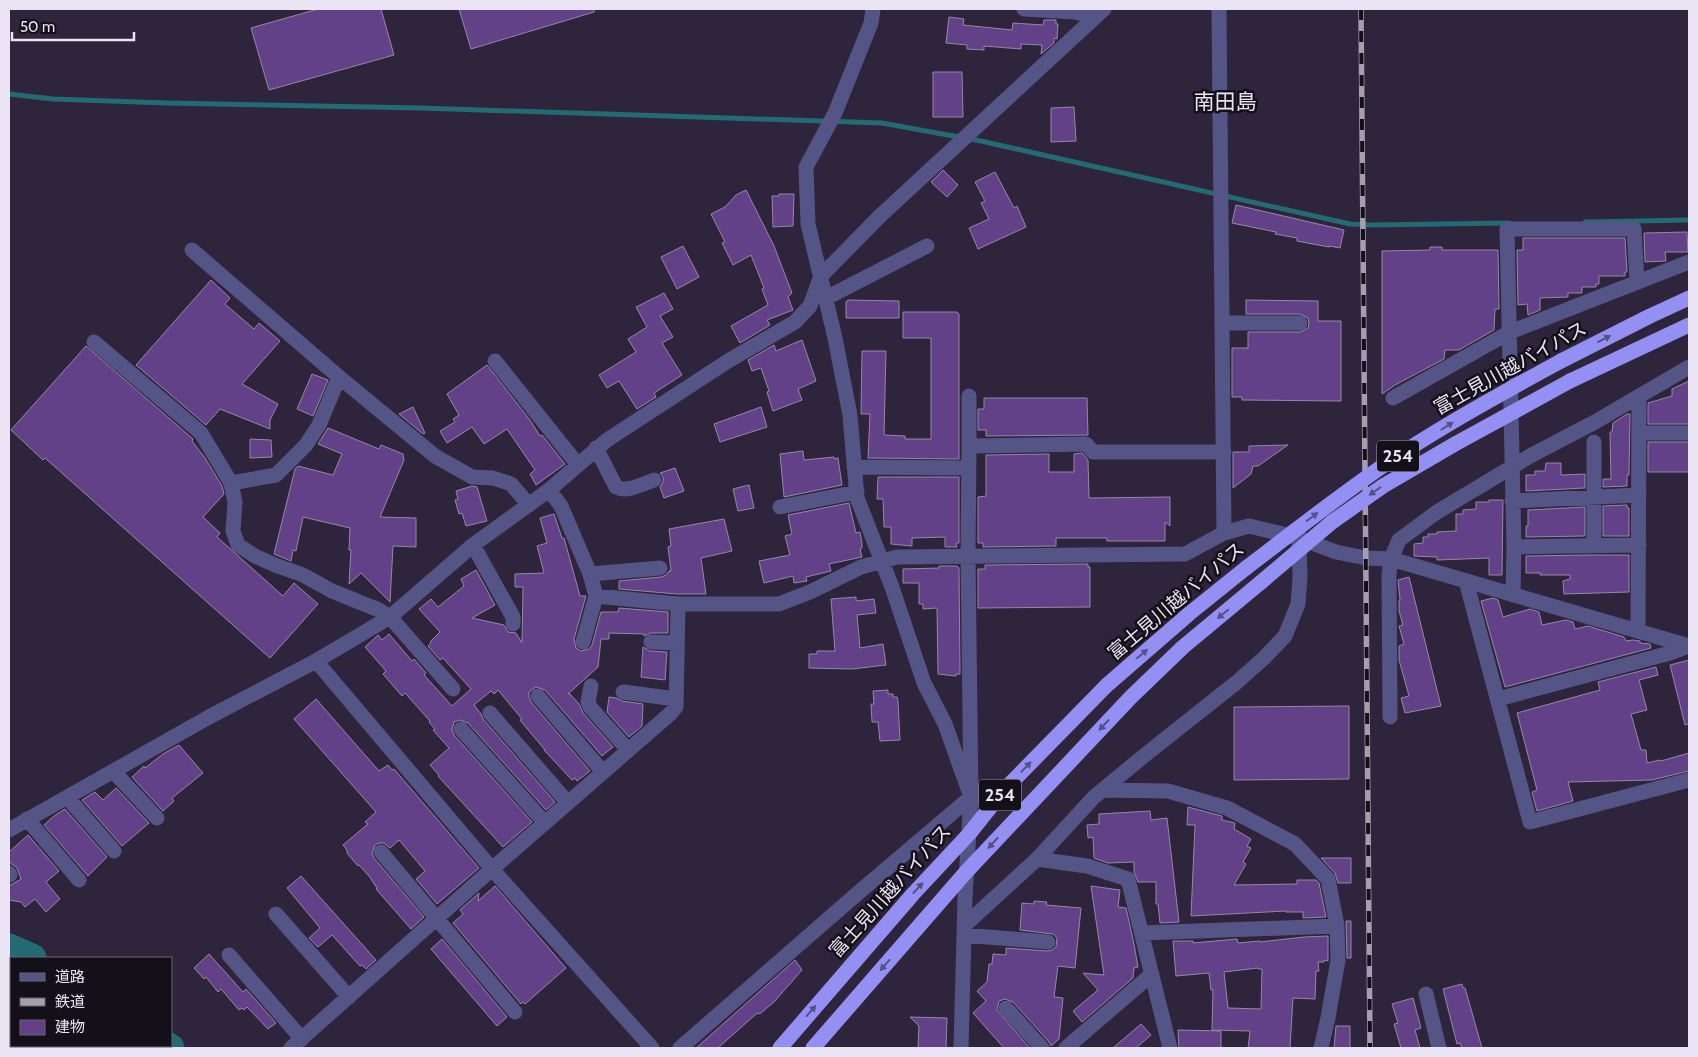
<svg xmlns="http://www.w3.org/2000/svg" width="1698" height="1057" font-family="Cabin,'Noto Sans JP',sans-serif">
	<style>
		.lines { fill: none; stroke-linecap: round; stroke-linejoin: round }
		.stream { stroke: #226b72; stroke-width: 5 }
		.river { stroke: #226b72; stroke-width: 29 }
		.building { fill: #634189; stroke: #9489a5; fill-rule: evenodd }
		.minor { stroke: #555486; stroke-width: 15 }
		.highway { stroke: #9490f3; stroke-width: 15 }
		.rail-casing { stroke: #a59db0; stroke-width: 5.5 }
		.rail { stroke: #14101a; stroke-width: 4; stroke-dasharray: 11; stroke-linecap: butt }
		.highway-bridge { stroke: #9490f3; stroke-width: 15 }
		.oneway { fill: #545086 }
		.labels { text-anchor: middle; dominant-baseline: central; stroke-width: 5; stroke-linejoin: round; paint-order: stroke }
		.shield { fill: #14101a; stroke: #aaa4b3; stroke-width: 1 }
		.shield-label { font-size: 18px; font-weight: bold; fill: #ebe4f4 }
		.street-label { font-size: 19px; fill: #ebe4f4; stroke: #14101a }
		.quarter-label { font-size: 21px; fill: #ebe4f4; stroke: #14101a }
	</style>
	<rect width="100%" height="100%" fill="#2e243c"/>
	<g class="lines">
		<path class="stream" d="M9 94 53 99 167 103 420 108 882 123 981 141 1350 224 1370 225 1509 223
			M1585 222 1689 220"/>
		<path class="river" d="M9 948 32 958
			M167 1046 170 1048"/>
	</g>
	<path class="building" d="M318 9H381L394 55 269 90 251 28Z
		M459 9H594V12L471 49Z
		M949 17 964 19 963 25 1012 30 1013 23 1043 25 1044 20H1056V24H1058L1057 39 1054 38V43L1041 54 1042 45 1021 44V49L984 46V50L967 49V45L946 43Z
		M933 72H962L963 117H933Z
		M1074 107 1076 141 1051 142V108Z
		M943 170 958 185 947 197 931 182Z
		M995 172 1014 208 1017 206 1026 227 978 249 969 228 989 219 981 203 985 201 975 182Z
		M746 190 774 246 792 293 788 297 793 310 767 320 770 325 740 343 731 326 768 305 762 289 764 288 751 255 733 265 722 243 725 242 711 214 725 207 736 195Z
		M779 194H794L793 226 773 227 772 196H779Z
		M1236 205 1344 230 1340 248 1329 246V247L1297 241V238L1275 234 1276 232 1232 223Z
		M1687 232 1688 252H1665L1666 261 1645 262 1644 233Z
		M1523 238H1625L1627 272H1625V276H1599V284H1596V287H1582V293H1568V297L1540 298V310L1528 315 1527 304 1518 305 1517 250H1523Z
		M683 246 699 277 677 289 661 257Z
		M1430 247H1442V250H1498L1499 309H1495L1494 330 1459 350H1445L1444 359 1395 385 1382 394V251L1430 250Z
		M211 280 230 298 225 304 254 329 259 323 280 341 242 384 278 404 270 420V429L220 409 206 425 136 365Z
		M664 293 673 309 660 316 673 337 662 343 682 375 654 393 656 397 637 409 619 381 607 388 599 375 636 352 628 339 647 327 636 307Z
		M848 300 899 301V318H846V302Z
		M1246 300 1318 301V321H1341V401L1242 400V397H1232V348H1248V332H1300L1308 328 1309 323 1308 318 1300 314H1246Z
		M903 312H957L959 314V459L868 458 870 414H861L862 351H886L884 435 905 436V439H931V338H903Z
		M802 340 816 381 798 389 802 400 773 411 767 392 769 391 761 368 752 371 748 360 774 345 776 351Z
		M86 346 193 439 192 441 205 458 222 486 224 494 203 517 220 533 217 537 283 596 294 583 318 604 270 658 45 458 43 460 11 430Z
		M487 365 530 420 540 436 542 435 565 464 536 485 530 474 535 470 507 429 484 444 472 427 447 443 440 431 455 422 453 419 459 415 447 394Z
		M312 374 328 380 313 416 297 409Z
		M1689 381V424H1648V403L1672 396V389Z
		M984 398H1087L1088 435 986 436V430H978V409H984Z
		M413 407 425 433 423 434 399 414Z
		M761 407 767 427 720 442 714 424Z
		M1627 414H1630L1629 475H1627V486L1603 487V479H1611L1610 432H1612L1613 423Z
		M328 428 379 449 381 445 403 454 404 460 380 517 416 518V547L393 546 390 602 361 573 349 584 351 550H349L350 528 303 517 296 551 293 550 291 561 274 554 295 469 298 466 333 475 342 454 318 444Z
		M250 439 271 440 272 457 250 458Z
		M1648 442H1689V472H1648Z
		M1288 445 1258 466H1253L1251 474 1233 488V452H1249V446Z
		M803 451 804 460 834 457V459L838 458 842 485 784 497 780 454Z
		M1082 453 1088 460 1089 498 1170 497V526L1165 522V541H1107V538H1056V546L983 547V543H978V497L986 496V455L1049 454V472H1074V454Z
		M1546 463H1561V475L1585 474V488L1526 491V475H1535V471H1545Z
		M675 468 684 491 664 498 660 487 663 482V477L660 473Z
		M878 477H959V543H956L957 547H945V537L912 538V546L891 544V527H884L883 499H877Z
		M749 485 754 508 738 511 733 489Z
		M472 486 477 487 487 521 466 526 462 513 459 514 455 500 458 499 456 491Z
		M1489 500H1503L1502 575H1489V558L1437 560V557L1414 556V544L1423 543V537H1428V534H1437V532L1456 531V514H1463V510L1476 509V502H1489Z
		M849 503 856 533 860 532 862 543V548L860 549 862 557 829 564 831 571 806 577 807 581 794 583 793 576 764 583 759 561 790 555 785 536 792 534 788 515Z
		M1627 505V508H1629V536H1603V506Z
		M1585 507V536L1526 537V526H1528V510Z
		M554 514 562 538H564L580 596H586L574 639 576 648 581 651 589 649 592 645 601 612H618L619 608 668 612V633H651L644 636V634L609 633V639H601L598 667 568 694H570L579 704 583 713 613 747 602 756 545 690 536 687 529 692V697L531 702 590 771 577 781 575 778 572 780 544 750H545L520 720 522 719 498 690 494 694 491 691 474 705 481 714 483 719 555 802 546 810 468 723 460 720 454 722 452 730 454 735 532 822 503 847 438 776 439 775 430 765 449 748 433 730 435 729 429 722 430 721 405 693 402 696 383 674 386 671 365 647 378 635 382 640 389 634 412 661 414 659 426 673 424 675 452 706 471 689 443 658 440 660 428 646 431 643 430 642 440 632 419 609 431 599 438 607 464 586 461 579 476 570 495 605 472 618 504 625 508 632 516 633 522 643 523 587H515V574L544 573 537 546 547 543 540 518Z
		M724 519 732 551 701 558 706 594H677L619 589V581L661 577 666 575 669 571H671L668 547 671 546 669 529Z
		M1590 555H1629V592L1564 594 1563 581 1570 579V575H1540L1541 573H1526V556Z
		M1088 564V567H1090V607L978 608V569H985V565Z
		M939 566H957L959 568 960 674H956V676L938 674 937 608 923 609V604H919V583H903V569L939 568Z
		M1409 577 1441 706 1405 713 1401 698 1409 696 1399 660V646L1404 644 1399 626 1403 625 1399 611V601L1400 600 1398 580Z
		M856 597V601L874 599 876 613 857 615 860 648 883 644 886 665 852 669 809 668V654H817V651H835L831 599Z
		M1493 598 1498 600 1503 617 1530 609 1539 612 1542 625 1566 620 1573 622 1575 629 1588 626 1624 637 1626 641 1633 640 1640 641V643L1650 644 1651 648 1505 687 1481 601Z
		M643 647 650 651 667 652 665 680 641 677Z
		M1689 660V724L1685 725 1670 665Z
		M1656 667 1658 675 1639 680 1647 710 1631 714 1641 750H1646L1647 763 1660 760 1661 761 1689 753V771L1652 780 1568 782 1573 801 1537 811 1532 792 1537 790 1517 713 1600 690 1598 682Z
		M888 690V694H893V697H897L898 701 900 740 880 741 878 722H872L871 704H874L873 691Z
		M609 697 616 698 622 701 643 704 642 726 629 737 607 712Z
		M316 699 379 771 388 765 392 770 394 769 479 868 437 904 416 879 425 871 399 840 390 848 384 843H379L375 845 372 853 374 858 424 917 411 929 376 889 377 888 369 876 359 865 358 866 347 853V850L343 845 368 824 365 822 376 812 294 719Z
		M1349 706V779L1234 780V707Z
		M179 745 203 773 172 798 174 801 163 811 132 777 144 766 145 768 163 754Z
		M116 788 149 823 122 846 82 800 95 792 103 800Z
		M1188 807 1222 816V820L1235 823 1234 829 1251 839 1247 846 1251 848 1243 862 1246 864 1234 885 1297 884V880H1316L1319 883 1326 917 1303 918V912H1286V911L1191 916 1195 825H1187Z
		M65 809 107 857 88 876 44 825 54 816Z
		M1150 811 1151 820 1167 818 1179 922 1160 923 1158 904H1156V882H1138L1134 872V862L1108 863 1094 858 1093 837 1088 838 1087 825 1099 824V814Z
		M28 835 59 871 46 882 60 899 46 912 35 899 25 907 21 902 9 900V886L21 879 17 868 9 862V852Z
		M1321 858H1351V883H1338L1335 873Z
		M301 876 376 960 366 969 362 965 360 966 332 935 318 947 309 938 320 928 287 888Z
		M495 886 566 968 525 1004 523 1002 521 1004 453 923 463 914 460 910 479 893 478 901Z
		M1091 886 1120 890 1118 907 1126 908 1134 944 1138 967 1134 968 1133 978 1082 1022 1073 1011 1098 990 1083 973 1104 975Z
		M1034 901 1047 902 1046 905 1081 908 1075 968 1058 966 1054 997 1063 998 1059 1039 1051 1046 1049 1042 1013 1002 1005 999 999 1001 997 1010 1030 1048H1004L973 1013 986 1001 977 991 987 982 989 964H992L993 954 1006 955V948L1047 951 1052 950 1056 947 1057 938 1053 934 1020 930 1022 903 1034 904Z
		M1346 921H1351V958H1347Z
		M1328 936V961L1324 960V962H1318L1319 971H1316L1315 999 1293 998 1290 1048H1248L1250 1031 1212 1030 1213 990H1211L1209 973 1176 976 1173 941H1193V943L1237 939 1238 943 1260 941V942L1304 937ZM1258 968V969H1262L1261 1009 1228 1008 1224 972Z
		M442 939 507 1017 497 1026 431 949Z
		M209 954 243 992 246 989 276 1023 268 1029 247 1007 244 1010 242 1008 239 1010 221 989 218 992 206 977 204 979 194 968Z
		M795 960 802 970 774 1002 761 1013 756 1014 718 1048H696Z
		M1462 984 1463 988H1465L1482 1048H1462L1460 1043 1457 1044 1443 989Z
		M1413 998 1421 1028 1415 1030 1420 1048H1401L1394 1024 1398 1023 1392 1004Z
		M910 1017 947 1018 946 1048H918L919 1026Z
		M1141 1024 1151 1035 1136 1048H1113Z
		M1336 1026H1350V1048H1334Z
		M1178 1030 1221 1031V1048H1179Z"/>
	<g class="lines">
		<path class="minor" d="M873 9 871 23 835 113 806 167 808 224 835 338 850 415 857 498 892 587 924 683 945 724 971 797 965 897 961 1048
			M1024 9 1075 12 1095 17
			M1219 9 1224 533
			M192 250 339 377 435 456 472 477 493 478 511 484 529 505
			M826 298 927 246
			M1223 323H1300
			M94 342 201 433 231 483 235 502 233 531 238 545 255 556 275 565 303 575 332 591 379 610 390 617 453 689
			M495 361 578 465
			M1393 398 1510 332 1689 262
			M1639 433H1689
			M969 446V396
			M596 448 616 487C627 493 642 484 654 480
			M854 467 969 468
			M231 483 276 475 306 445 319 425 339 377
			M549 490 561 506 590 574 596 596 583 642
			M1512 501 1639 495
			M780 507 857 492
			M473 545 513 617V624
			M1514 547 1639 545
			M1594 547V442
			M590 574 660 568
			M1466 581 1530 822 1689 780
			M1513 595 1514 547 1507 229H1634L1637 281
			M596 596 678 604H779L810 592 861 567 897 557 1185 554 1224 533 1249 526 1299 538 1336 552 1366 558 1391 559 1689 646
			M1638 631 1639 396
			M651 642 677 643
			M316 661 492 869 652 1048
			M591 686 588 702 590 707 628 750
			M623 692 676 699
			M538 696 603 772
			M1498 699 1670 653 1689 646
			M490 713 568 803
			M1390 717 1389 574 1391 559 1399 540 1437 512 1530 456 1595 422 1689 367
			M461 729 545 823
			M113 771 157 818
			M1103 790 1168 791 1227 808 1295 844 1328 879 1337 926 1338 960 1328 1018 1321 1048
			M67 797 114 851
			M27 819 79 880
			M9 830 209 717 316 661 390 617 473 545 549 490 607 440 728 361 795 322 810 306 821 276 880 216 1104 9
			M381 852 515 1012
			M1037 859 1087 866 1128 879 1170 1048
			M9 873 10 875
			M276 914 349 997
			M965 925 1037 859 1094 797 1145 755 1237 682 1264 658 1285 636 1298 604 1300 578 1299 540
			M1142 933 1337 926
			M964 935 1048 942
			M229 955 302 1039
			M1426 994 1439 1048
			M1006 1008 1042 1048
			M9 1045 11 1043
			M90 1046 93 1048
			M291 1048 492 869 671 713 676 707 678 604
			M680 1048 858 893 971 797 968 556 969 446 1086 444 1093 452H1224
			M1066 1048 1152 974"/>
		<path class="highway" d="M1561 361 1650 316 1689 298
			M1570 381 1689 325
			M780 1048 913 894 969 834 1004 790 1107 685 1190 613 1246 568
			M813 1048 966 872 1131 697 1183 647 1260 583"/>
		<defs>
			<path id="rail" d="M1361 9 1370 1048"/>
		</defs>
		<use href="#rail" class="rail-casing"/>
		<use href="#rail" class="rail"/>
		<path class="highway-bridge" d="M1246 568C1296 530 1346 490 1399 455 1451 421 1506 391 1561 361
			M1260 583 1332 522 1383 486 1455 444 1570 381"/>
	</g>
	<defs><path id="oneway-solid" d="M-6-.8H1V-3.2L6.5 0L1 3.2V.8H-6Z" transform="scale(1.25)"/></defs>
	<g class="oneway">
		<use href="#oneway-solid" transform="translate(1604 339) rotate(-27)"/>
		<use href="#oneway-solid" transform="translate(1447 426) rotate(-32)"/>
		<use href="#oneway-solid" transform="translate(1375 491) rotate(145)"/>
		<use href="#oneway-solid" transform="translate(1312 517) rotate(-37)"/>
		<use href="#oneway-solid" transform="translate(1223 614) rotate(141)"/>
		<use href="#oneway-solid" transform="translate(1142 654) rotate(-40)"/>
		<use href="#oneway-solid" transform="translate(1104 725) rotate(133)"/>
		<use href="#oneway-solid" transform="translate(1026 767) rotate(-46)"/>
		<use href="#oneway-solid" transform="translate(993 843) rotate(133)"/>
		<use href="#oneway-solid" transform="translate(918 888) rotate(-47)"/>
		<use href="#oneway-solid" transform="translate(885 965) rotate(131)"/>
		<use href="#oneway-solid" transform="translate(811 1011) rotate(-49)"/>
	</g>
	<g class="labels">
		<g class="shield">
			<rect x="1377" y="440.5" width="42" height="31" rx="4"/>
			<rect x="979" y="779.5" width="42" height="31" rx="4"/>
		</g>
		<g class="shield-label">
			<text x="1398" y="456">254</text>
			<text x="1000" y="795">254</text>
		</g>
		<g class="street-label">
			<text transform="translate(1510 368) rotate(-29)">富士見川越バイパス</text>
			<text transform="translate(1176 601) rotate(-40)">富士見川越バイパス</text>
			<text transform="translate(890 891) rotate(-48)">富士見川越バイパス</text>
		</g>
		<g class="quarter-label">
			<text x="1225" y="101">南田島</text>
		</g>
	</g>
	<rect width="1698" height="1057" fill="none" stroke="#ebe4f4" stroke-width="20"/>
	<rect x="10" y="957" width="162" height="90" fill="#14101a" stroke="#6a6571"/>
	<rect x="20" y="973" width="25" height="8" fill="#555486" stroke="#6a6571"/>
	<text x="55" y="982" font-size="15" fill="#ebe4f4">道路</text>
	<rect x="20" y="998" width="25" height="8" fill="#a59db0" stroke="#6a6571"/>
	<text x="55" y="1007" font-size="15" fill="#ebe4f4">鉄道</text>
	<rect x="20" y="1020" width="25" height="15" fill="#634189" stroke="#6a6571"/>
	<text x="55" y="1032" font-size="15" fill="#ebe4f4">建物</text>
	<path d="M12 32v8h122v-8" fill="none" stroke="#ebe4f4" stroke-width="2.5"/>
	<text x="20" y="32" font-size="15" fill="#ebe4f4" stroke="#14101a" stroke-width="4" paint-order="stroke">50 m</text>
</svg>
